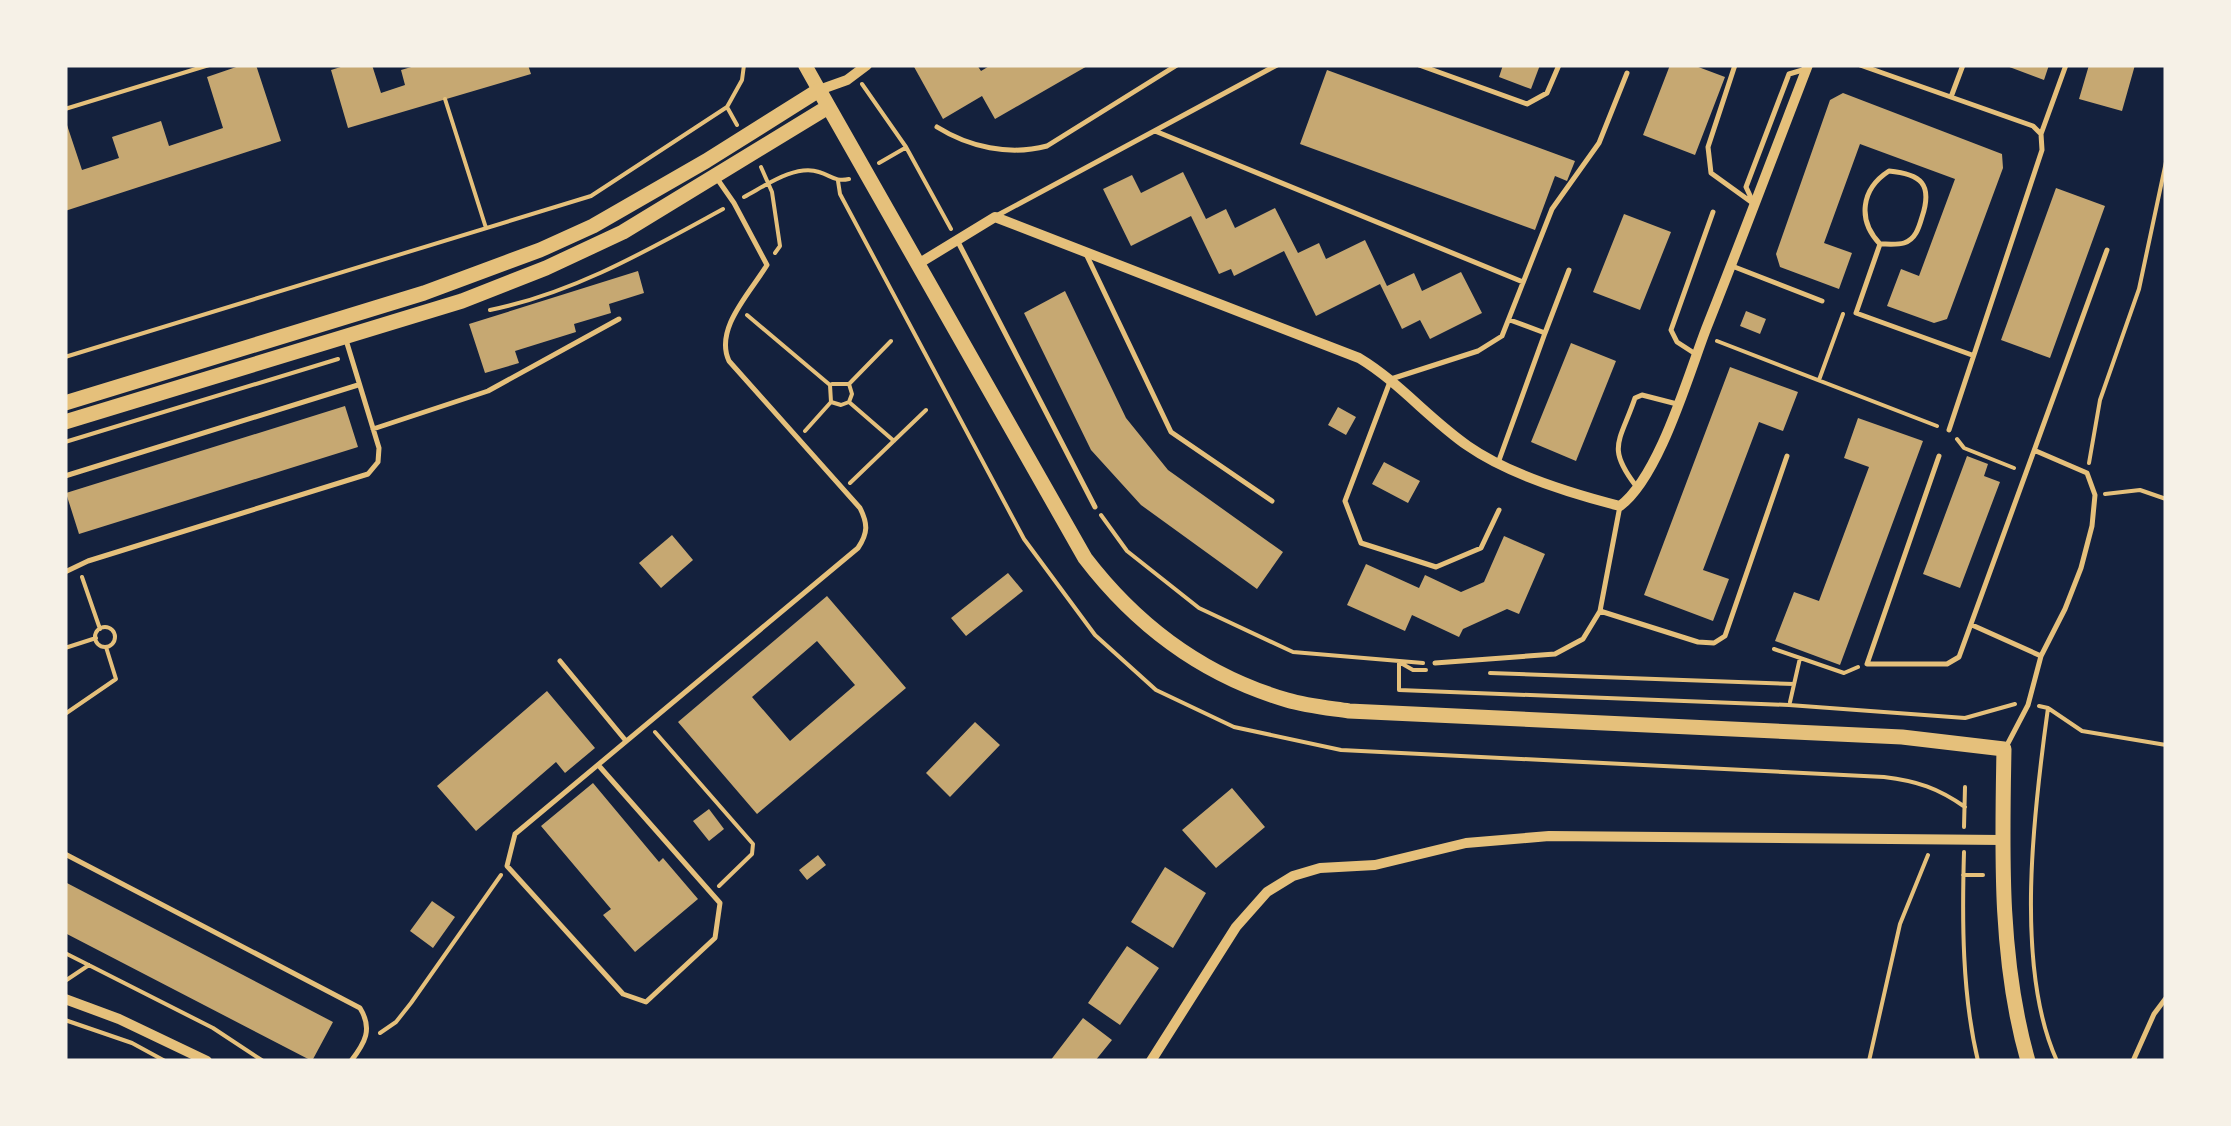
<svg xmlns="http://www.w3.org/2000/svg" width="2231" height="1126" font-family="Mulish,sans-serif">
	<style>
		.building { fill: #c6a872; fill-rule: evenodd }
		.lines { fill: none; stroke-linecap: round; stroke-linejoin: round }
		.path { stroke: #e5c07b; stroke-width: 4 }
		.service { stroke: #e5c07b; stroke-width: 5 }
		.minor { stroke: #e5c07b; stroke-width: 10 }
		.tertiary { stroke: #e5c07b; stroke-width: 14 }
		.secondary { stroke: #e5c07b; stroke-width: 15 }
	</style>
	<rect width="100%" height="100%" fill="#14213d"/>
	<path class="building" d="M242 65H256L281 141 65 211V119L82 170 119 158 112 137 161 121 169 146 223 128 207 77Z
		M347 65H372L381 93 405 85 401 70 418 65H528L531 74 348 128 331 70Z
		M913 65H977L981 71 991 65H1089L995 119 982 96 943 119Z
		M1503 65H1540L1531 89 1499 77Z
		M1670 65H1693L1725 77 1695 155 1643 135Z
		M2004 65H2049L2044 80Z
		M2089 65H2135L2122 111 2079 99Z
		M1327 70 1575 161 1567 181 1555 176 1535 230 1300 144Z
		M1843 93 2002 154 2003 168 1947 319 1934 323 1887 306 1901 269 1919 276 1955 179 1860 144 1824 243 1852 253 1839 289 1780 267 1776 254 1830 100Z
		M1183 172 1206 219 1226 209 1235 228 1275 208 1298 253 1319 243 1326 259 1365 240 1387 286 1414 273 1422 291 1461 272 1482 313 1430 339 1420 320 1402 329 1380 284 1316 316 1284 251 1234 276 1231 269 1219 274 1191 216 1131 246 1103 189 1132 175 1141 193Z
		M2056 188 2105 206 2050 358 2001 340Z
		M1624 214 1671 232 1640 310 1593 292Z
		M638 271 644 293 609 304 611 313 574 324 576 332 515 351 519 363 485 373 469 324Z
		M1065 291 1126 418 1168 470 1283 552 1257 589 1141 505 1091 450 1024 313Z
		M1746 311 1766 319 1760 334 1740 326Z
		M1571 343 1616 361 1576 461 1531 442Z
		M1730 367 1798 392 1783 431 1759 422 1703 570 1729 579 1713 621 1644 595Z
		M345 406 358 447 79 534 66 493Z
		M1338 407 1356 417 1346 435 1328 425Z
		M1858 418 1923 441 1840 665 1775 641 1794 592 1819 601 1869 467 1844 458Z
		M1967 456 1988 464 1984 476 2000 482 1960 588 1923 574Z
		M1384 462 1420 481 1408 503 1372 484Z
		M672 535 693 560 661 588 639 563Z
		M1504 536 1545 554 1519 614 1507 609 1463 629 1459 637 1412 615 1405 631 1347 605 1366 564 1419 588 1425 575 1461 592 1484 582Z
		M1008 573 1023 591 966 636 951 618Z
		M827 596 906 688 757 814 678 722ZM817 641 855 685 790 741 752 697Z
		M547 691 595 748 565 773 556 762 476 831 437 786Z
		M975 722 1000 745 950 797 926 773Z
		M593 783 659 862 663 858 698 899 635 952 603 915 611 909 541 826Z
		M1232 788 1265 827 1216 868 1182 830Z
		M709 809 724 829 709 841 693 821Z
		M818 855 826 865 807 880 799 870Z
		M1165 867 1206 893 1173 948 1131 922Z
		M65 882 333 1022 312 1061 65 933Z
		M432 901 455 917 433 948 410 931Z
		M1127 946 1159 968 1120 1025 1088 1003Z
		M1083 1018 1112 1040 1095 1061H1050Z"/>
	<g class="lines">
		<path class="path" d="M862 84 906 147 951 229
			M445 99 486 228
			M727 107 737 125
			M65 109 209 65
			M879 163 905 148
			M761 167 772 192 780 246 775 253
			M838 181 840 194 1024 539 1095 635 1156 690 1234 727 1341 750 1884 777C1917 781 1938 788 1965 807
			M744 197C765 186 795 164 819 172 832 176 835 182 849 179
			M490 310C574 293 648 250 723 209
			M747 315 830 385 831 402 805 431
			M1717 341 1937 426
			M65 357 591 196 727 107 742 80 744 65
			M1819 380 1843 314
			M849 384 891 341
			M831 402 841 405 849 402 852 394 849 384H832
			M849 402 894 441
			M1957 439 1964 448 2014 468
			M65 442 338 359
			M2089 463 2100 400 2139 289 2166 162
			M850 483 926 410
			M2105 494 2140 490 2166 499
			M1101 515 1127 551 1199 608 1293 652 1423 663
			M82 577 100 629
			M95 637a10 10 0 1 1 20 0a10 10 0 1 1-20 0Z
			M65 648 96 638
			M1774 649 1844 673 1858 667
			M1426 670H1413L1399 662V690L1789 705 1965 718 2015 704
			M1490 673 1794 684
			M1790 702 1800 658
			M2039 706 2048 708 2082 731 2166 745
			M2048 708C2034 809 2014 967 2057 1061
			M65 714 116 679 106 647
			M655 732 753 844 752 854 719 886
			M1964 827 1965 787
			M1964 852C1962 920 1962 994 1978 1061
			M1963 875H1983
			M65 953 213 1028 263 1061
			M65 981 89 965
			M65 1020 132 1043 165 1061
			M380 1033 396 1022 411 1003 501 875
			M1869 1061 1900 924 1928 855"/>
		<path class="service" d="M1419 65 1527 104 1547 93 1559 65
			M1735 65 1708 147 1711 173 1754 204
			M1860 65 2033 126 2041 134 2042 150 1949 430
			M1951 97 1963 65
			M937 127C969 147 1009 156 1047 146L1177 65
			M1155 131 1523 282
			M2041 134 2066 65
			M1889 171C1921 174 1933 184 1922 217 1919 227 1916 239 1904 243 1898 245 1887 244 1880 244 1857 220 1861 189 1889 171Z
			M1753 202 1746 187 1789 74 1806 69
			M998 215 1277 65
			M957 240 1095 507
			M1880 244 1856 313 1972 355
			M1087 256 1171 432 1272 501
			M1732 266 1822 301
			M1545 333 1569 270
			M1694 353 1677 342 1671 330 1713 212
			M373 429 488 391 619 319
			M1939 456 1867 664H1947L1959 657 2107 250
			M1498 463 1545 333 1510 320
			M65 476 358 385
			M1636 486C1606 447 1620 442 1635 398L1642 395 1677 404
			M1499 510 1481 548 1436 567 1361 543 1345 501 1391 379 1478 351 1502 336 1552 209 1599 143 1627 73
			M65 572 88 561 368 474 378 462 379 448 346 340
			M1600 611 1698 642 1714 643 1725 636 1787 456
			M1972 625 2041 656
			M560 661 626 741
			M1435 663 1555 654 1583 639 1600 611 1620 506
			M2006 747 2028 705 2041 656 2065 609 2081 568 2092 526 2095 495 2087 473 2036 451
			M600 767 720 903 715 938 646 1002 623 994 507 866 515 834 858 548C868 533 868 524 860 508L729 361C714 329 750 293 767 265L734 203 718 180
			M65 854 360 1008C373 1029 365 1043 351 1061
			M2133 1061 2154 1014 2166 998"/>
		<path class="minor" d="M819 90 847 80 867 65
			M918 264 995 217 1359 358C1399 382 1429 419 1468 446 1508 474 1573 494 1620 506 1659 477 1688 376 1706 329 1741 241 1774 153 1808 65
			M65 999 119 1019 207 1061
			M1151 1061 1236 927 1267 892 1293 876 1320 868 1375 865 1466 843 1549 836 2003 840"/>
		<path class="tertiary" d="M805 65 819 90"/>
		<path class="secondary" d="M65 403 424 293 540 250 593 226 706 161 819 90 1085 558C1137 626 1205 676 1287 700 1307 706 1329 708 1349 711L1902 737 2004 749C2002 853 1999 960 2028 1061
			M65 422 462 301 546 268 623 232 828 107"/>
	</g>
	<rect width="2231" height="1126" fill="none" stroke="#f6f1e7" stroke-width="135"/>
</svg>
